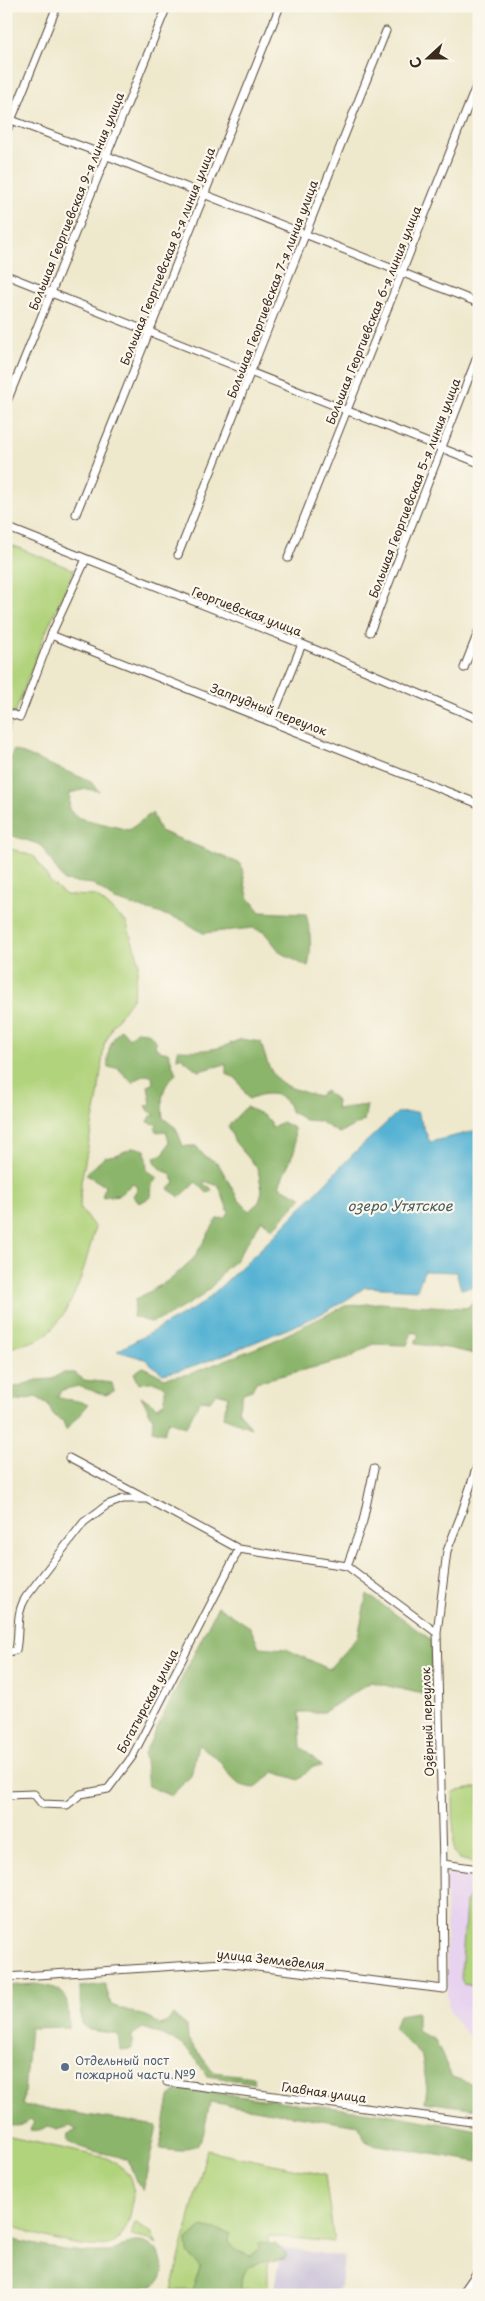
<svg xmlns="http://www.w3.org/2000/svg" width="485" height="2301" font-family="'Playpen Sans',sans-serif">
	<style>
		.built { fill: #e7d2ef }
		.industrial { fill: #c8bfd8 }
		.green { fill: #b1d37c; stroke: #767e4d }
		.forest { fill: #8cb56c; stroke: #647045 }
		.water { fill: #55b2d3; stroke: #486e78 }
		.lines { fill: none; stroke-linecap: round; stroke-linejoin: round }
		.street-casing { stroke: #564638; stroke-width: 9 }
		.secondary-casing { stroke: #564638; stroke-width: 12 }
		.street { stroke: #fff; stroke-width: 7 }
		.secondary { stroke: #fff; stroke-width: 10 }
		.service-dot { fill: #5c6f8a; stroke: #fbf7ec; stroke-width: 2 }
		.labels { text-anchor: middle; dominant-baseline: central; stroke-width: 4.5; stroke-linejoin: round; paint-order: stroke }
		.street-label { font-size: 12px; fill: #3b2a1e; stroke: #fbf7ec }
		.service-label { font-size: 12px; fill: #4e5e75; stroke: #fbf7ec; text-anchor: start }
		.water-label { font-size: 14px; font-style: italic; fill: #445a5d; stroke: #fbf7ec }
	</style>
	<rect width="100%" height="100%" fill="#fbf7ec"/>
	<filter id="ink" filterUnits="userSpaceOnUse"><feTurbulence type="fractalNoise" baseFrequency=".02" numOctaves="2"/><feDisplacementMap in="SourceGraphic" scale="10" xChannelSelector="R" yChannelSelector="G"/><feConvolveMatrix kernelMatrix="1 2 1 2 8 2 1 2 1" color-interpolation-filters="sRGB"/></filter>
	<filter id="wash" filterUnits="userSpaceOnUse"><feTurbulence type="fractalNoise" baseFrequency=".0096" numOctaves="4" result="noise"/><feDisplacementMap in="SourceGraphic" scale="20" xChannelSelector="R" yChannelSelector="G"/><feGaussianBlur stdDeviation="1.12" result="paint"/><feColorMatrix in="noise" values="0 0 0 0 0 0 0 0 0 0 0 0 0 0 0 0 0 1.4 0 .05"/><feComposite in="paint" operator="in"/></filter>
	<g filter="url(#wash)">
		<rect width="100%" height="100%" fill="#eee8cc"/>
		<path class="built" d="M446 1874 479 1878V2037L467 2035 450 2012 447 1994Z"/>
		<path class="industrial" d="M281 2247 344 2257 341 2286 331 2295H307L274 2289Z"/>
		<path class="green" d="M6 543 74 570 44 636 6 737Z
			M6 847 35 857 51 883 66 895 96 896 126 922 139 961 133 997 113 1025 104 1045 98 1096 81 1182 80 1208 95 1228C85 1265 76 1307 47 1334 38 1342 18 1345 6 1349Z
			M479 1787V1821L476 1825 479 1827V1864L459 1859 454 1852 453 1792Z
			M478 1890 479 1987 463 1984 461 1978 466 1903 470 1893Z
			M6 2136 107 2158C114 2162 124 2168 128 2174 139 2189 130 2237 112 2244 85 2253 33 2232 6 2225Z
			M207 2150 325 2175 334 2242 268 2236V2290H171Z
			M135 2222 151 2232 157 2245 149 2240 131 2236Z"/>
		<path class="forest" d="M14 750 90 781 99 791 86 789 70 793 69 810 79 818 129 830 152 813 160 831 241 864 248 897 260 912 306 914C311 933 312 948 308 967L281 953 264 932 253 928 203 933 182 920 115 900 93 884 64 881 41 845 10 835 6 832V765Z
			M121 1029 129 1038 136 1031 148 1032 156 1042 155 1047 162 1052H168L176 1074C161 1086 161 1100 163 1118L176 1128 183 1146H196L204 1156 218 1163 238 1199 249 1211 259 1202 262 1191 258 1169 235 1142 228 1126 246 1107 261 1114 271 1122V1128L282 1122 294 1128 295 1149 279 1186 302 1197 273 1229 262 1220 235 1261 225 1269 213 1285 202 1296 166 1317 151 1322 133 1317 135 1300 171 1279 194 1258 217 1219 224 1218 229 1213 219 1186 204 1181V1185L210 1187 212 1191 207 1193 196 1182 180 1197 168 1189 175 1183 170 1173C160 1170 156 1167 154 1157L164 1154 169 1142 166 1131 156 1132 155 1128 158 1125 148 1122 151 1116 156 1115 149 1111 146 1106 151 1104 148 1086 153 1084 152 1076 144 1075 132 1083 118 1068H108C107 1052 110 1040 121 1029Z
			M240 1039 261 1042C272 1083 278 1085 318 1096L326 1091 337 1101 336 1109 367 1105 364 1121 339 1133 319 1121 305 1120 290 1111C286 1091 265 1091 249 1099L236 1078 226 1074V1064L198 1071 182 1058H177L178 1050C201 1051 219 1051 240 1039Z
			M134 1147 145 1150 147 1170 158 1178 152 1184 151 1197 139 1203 133 1196 138 1188 133 1183 119 1195 102 1197 105 1186 86 1174 105 1157 119 1154Z
			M479 1299V1355L448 1348 415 1344 419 1334 412 1332 407 1345 373 1344 347 1359 256 1382 252 1390 243 1393 238 1410 251 1428 223 1417 228 1396 216 1393 210 1401 200 1400 186 1427 168 1421 164 1433 152 1430 153 1419 141 1396 157 1407 165 1402V1388C156 1380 151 1381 139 1384L134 1373 143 1367 165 1378 190 1374 271 1342 345 1306 378 1303 466 1308Z
			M62 1373H75L84 1380 112 1383 114 1391 106 1395 78 1386 62 1390 57 1397C70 1402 75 1398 88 1405L66 1430 63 1421 54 1416 48 1404 36 1397 6 1403V1390L37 1380 52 1379Z
			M367 1594 433 1641 431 1696 371 1682 324 1712H299L301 1747 322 1766H313L299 1780 274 1772 255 1788C232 1786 231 1775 218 1760 213 1754 205 1749 198 1745L191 1776 171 1796 148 1786 144 1754 218 1606 250 1627 259 1647 286 1649 329 1669 358 1636Z
			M35 1984C69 1989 67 1994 69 2027L30 2028 23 2105 157 2126 143 2190 136 2181 128 2160C109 2152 82 2152 67 2140L68 2134 77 2130 70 2126 56 2130 47 2126C42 2130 37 2131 30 2130L34 2122 30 2119C21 2127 17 2127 6 2124V2082L8 2075 6 2072V1986Z
			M105 1984 111 2005 151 2018 160 2025 166 2023 173 2015 187 2026 188 2039 213 2072 254 2077V2083L207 2076C187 2043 179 2041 143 2028L132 2035V2049L120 2050 118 2034 89 2030 81 2024 80 1987Z
			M417 2012V2031L435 2040 452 2077 479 2086V2109L425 2102 427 2089 422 2057 394 2029 399 2015Z
			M179 2089 379 2113 479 2130V2162L372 2144 364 2140 359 2126 210 2102 203 2136 197 2145 179 2151 160 2149 169 2097Z
			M202 2227 230 2233 229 2242 236 2250 250 2256 259 2249V2243L275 2244 287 2254 285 2259C259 2263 236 2260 242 2295H190L200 2268 188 2253 187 2240Z
			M6 2238C40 2246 73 2254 108 2252 123 2252 125 2238 144 2243 165 2248 173 2287 145 2286L144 2292 151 2295H6Z"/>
		<path class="water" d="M417 1112 430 1142 471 1132 479 1128V1286L461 1289 456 1272 424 1271 417 1290 365 1287C334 1311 297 1325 260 1340 228 1353 197 1367 163 1374L145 1359 117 1351 202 1304 272 1238 353 1154 397 1113Z"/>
	</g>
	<g filter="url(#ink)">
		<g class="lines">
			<defs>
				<path id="street" d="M6 118 105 155 479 303
					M6 133 57 6
					M6 275 479 463
					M6 404 167 6
					M76 514 280 6
					M6 527 302 644 479 719
					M178 555 386 31
					M288 558 479 79
					M370 632 479 352
					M51 635 479 804
					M464 668 479 630
					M6 712 20 717 51 635 86 559
					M271 721 302 644
					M69 1458 144 1498
					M347 1566 363 1521 374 1469
					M6 1653 16 1650C20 1630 15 1614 26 1597L84 1522 107 1505 123 1499H147L239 1549 347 1566 437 1633
					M6 1795 34 1794 42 1804 67 1805 81 1794 108 1789 132 1757 239 1549
					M443 1864 479 1869
					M6 1977 223 1963 444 1989 443 1864 437 1633 447 1551 461 1515 479 1460
					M167 2082 479 2123"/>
				<path id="secondary" d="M463 2295 479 2272"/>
			</defs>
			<use href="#street" class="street-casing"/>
			<use href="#secondary" class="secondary-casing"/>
			<use href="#street" class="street"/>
			<use href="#secondary" class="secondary"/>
		</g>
	</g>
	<circle class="service-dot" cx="65" cy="2067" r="5"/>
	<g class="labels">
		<g class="street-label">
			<text transform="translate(76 201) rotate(-68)">Большая Георгиевская 9-я линия улица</text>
			<text transform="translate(167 256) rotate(-68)">Большая Георгиевская 8-я линия улица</text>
			<text transform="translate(272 289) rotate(-69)">Большая Георгиевская 7-я линия улица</text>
			<text transform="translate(373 315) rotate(-68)">Большая Георгиевская 6-я линия улица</text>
			<text transform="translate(414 488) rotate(-69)">Большая Георгиевская 5-я линия улица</text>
			<text transform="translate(247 611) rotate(21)">Георгиевская улица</text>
			<text transform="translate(269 709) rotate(21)">Запрудный переулок</text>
			<text transform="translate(147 1701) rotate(-62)">Богатырская улица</text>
			<text transform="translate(427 1722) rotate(-92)">Озёрный переулок</text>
			<text transform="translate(271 1959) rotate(6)">улица Земледелия</text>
			<text transform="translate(324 2092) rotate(8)">Главная улица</text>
		</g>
		<g class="service-label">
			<text x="75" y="2060">Отдельный пост<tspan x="75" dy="14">пожарной части №9</tspan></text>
		</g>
		<g class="water-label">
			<text x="400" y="1205">озеро Утятское</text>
		</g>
	</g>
	<rect width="485" height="2301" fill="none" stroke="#fbf7ec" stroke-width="25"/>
	<g transform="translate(428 58) rotate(249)" stroke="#fbf7ec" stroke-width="4" paint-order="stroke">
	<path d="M0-4L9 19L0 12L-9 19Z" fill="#3b2a1e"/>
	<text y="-8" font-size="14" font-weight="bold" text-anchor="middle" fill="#3b2a1e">С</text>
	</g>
</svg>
